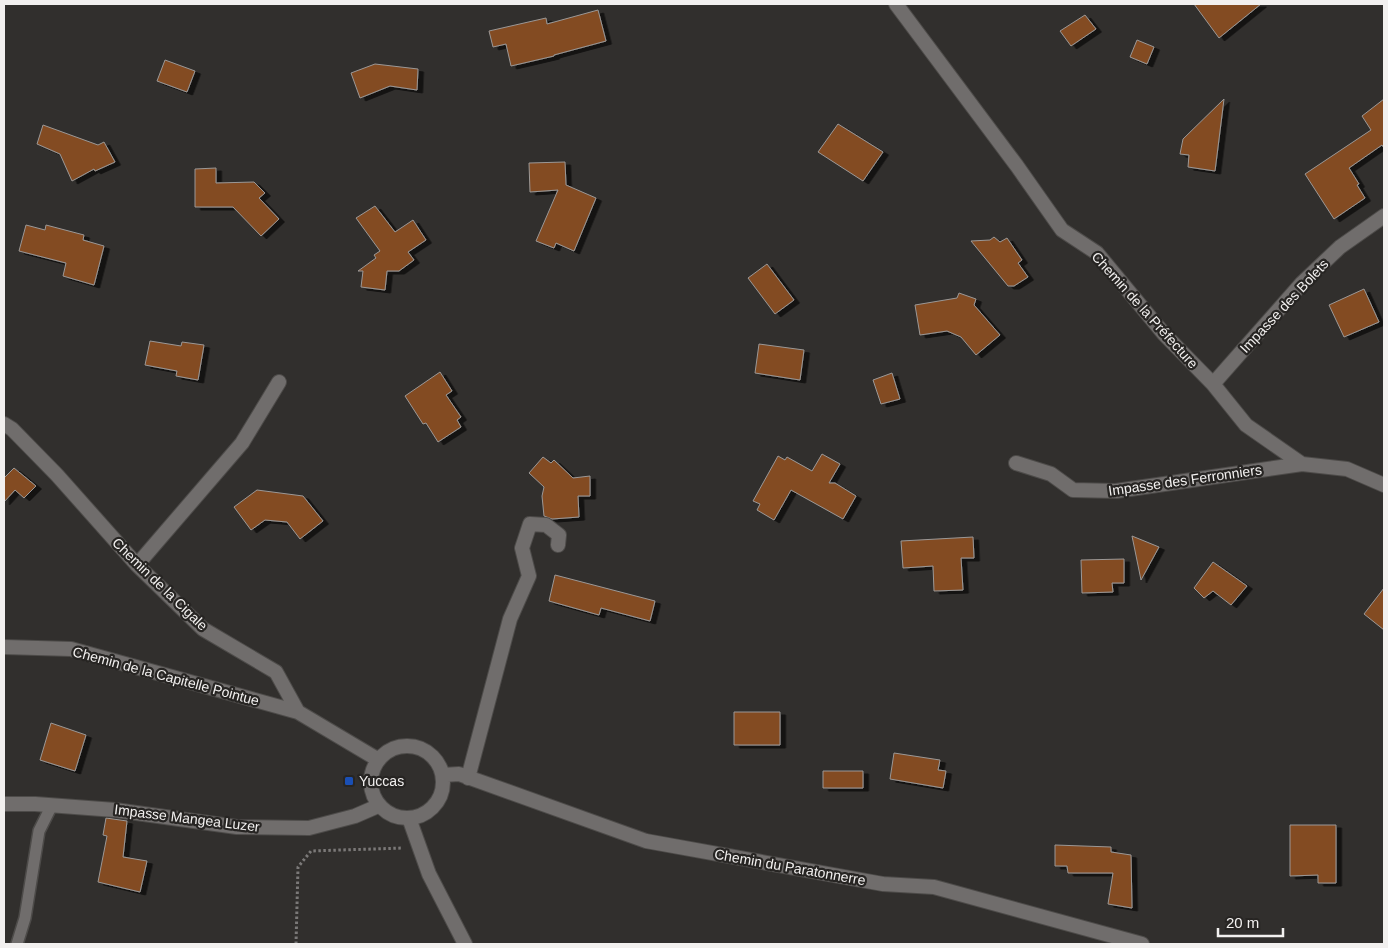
<svg xmlns="http://www.w3.org/2000/svg" width="1388" height="948" font-family="Arial,sans-serif">
	<style>
		.building { fill: #834b24; stroke: #9b9896; filter: url(#shadow) }
		.lines { fill: none; stroke-linecap: round; stroke-linejoin: round }
		.service-casing { stroke: #4d4b49; stroke-width: 14 }
		.minor-casing { stroke: #4d4b49; stroke-width: 16 }
		.path { stroke: #7b7978; stroke-width: 3; stroke-dasharray: 2.5 2.5; stroke-linecap: butt }
		.service { stroke: #706d6c; stroke-width: 11 }
		.minor { stroke: #706d6c; stroke-width: 14 }
		.transit-dot { fill: #1a4fb4; stroke: #272523; stroke-width: 2 }
		.labels { text-anchor: middle; dominant-baseline: central; stroke-width: 4.5; stroke-linejoin: round; paint-order: stroke }
		.street-label { font-size: 14px; fill: #f2f0ef; stroke: #272523 }
		.poi-label { font-size: 14px; fill: #f2f0ef; stroke: #272523; text-anchor: start }
	</style>
	<defs>
		<filter id="shadow"><feDropShadow dx="5.5" dy="3" stdDeviation="0" flood-color="#0009"/></filter>
	</defs>
	<rect width="100%" height="100%" fill="#312f2d"/>
	<path class="building" d="M1194 4H1261L1219 38Z
		M598 10 606 41 554 55V56L511 66 506 44 493 47 489 31 546 18 547 24Z
		M1085 15 1096 29 1071 46 1060 31Z
		M1137 40 1154 47 1147 64 1130 57Z
		M165 60 195 71 187 92 157 81Z
		M375 64 418 69 417 90 390 86 360 98 351 73Z
		M1224 99 1215 171 1188 167 1189 155 1180 154 1183 139Z
		M1384 99V148L1382 145 1349 168 1359 184 1357 185 1365 198 1334 219 1305 174 1371 130 1362 116Z
		M838 124 883 152 863 181 818 152Z
		M43 125 98 145 104 142 115 162 95 171 94 169 72 181 60 154 37 144Z
		M565 162 566 185 596 198 574 251 556 243 554 248 536 241 558 190 530 192 529 163Z
		M216 168V183L254 182 265 193 259 198 279 219 261 236 233 207H195V169Z
		M375 206 395 232 413 220 426 240 408 252 414 260 399 271H387L385 290 361 287 363 271H358L376 258 374 255 380 251 356 218Z
		M26 225 45 230 46 225 84 235 83 240 104 246 94 285 63 276 66 263 19 251Z
		M994 237 1000 242 1007 238 1022 260 1018 263 1028 277 1014 286H1008L971 241 990 240Z
		M767 264 794 300 775 314 748 278Z
		M1364 289 1379 322 1344 337 1329 305Z
		M959 293 976 299 974 305 1000 335 976 355 961 337 947 331 920 335 915 305 957 298Z
		M150 341 181 346 182 342 204 345 198 380 176 376 177 371 145 365Z
		M759 344 804 350 800 380 755 373Z
		M440 372 452 391 446 395 461 417 457 420 461 427 438 442 426 423 423 424 405 396Z
		M892 373 900 399 881 404 873 380Z
		M822 454 840 464 829 483H835L856 496 843 519 791 490 774 520 757 510 760 504 753 501 778 456 785 460 787 457 812 471Z
		M543 457 551 463 554 460 573 478 590 476V496H578L579 517 552 519 544 516 542 496 544 487 529 473Z
		M14 468 36 486 24 498 15 490 4 502V478Z
		M257 490 303 496 323 521 300 539 287 522 265 520 251 530 234 507Z
		M1132 536 1159 547 1141 580Z
		M973 537 974 558H961L963 590 934 591 933 566 903 568 901 541Z
		M1124 559V583H1112L1113 592 1082 593 1081 560Z
		M1213 562 1247 586 1231 605 1213 591 1204 598 1194 588Z
		M555 575 655 601 650 621 601 608 599 615 549 601Z
		M1384 588V630L1364 614Z
		M734 712H780V745H734Z
		M51 723 86 735 75 771 40 760Z
		M894 753 940 760 938 770 946 771 943 788 890 779Z
		M823 771H863V788H823Z
		M106 818 127 821 123 857 147 861 140 892 98 882 107 836 103 835Z
		M1290 825H1336V883H1318V875L1290 876Z
		M1055 845 1111 847V852L1131 855 1132 908 1108 904 1113 873H1068L1067 866H1055Z"/>
	<g class="lines">
		<defs>
			<path id="service" d="M17 944 25 918 39 831 52 805"/>
			<path id="minor" d="M896 4 1017 166 1062 230 1097 253 1164 334 1213 384 1246 425 1302 464 1347 469 1384 485
				M1213 384 1302 283 1340 247 1384 216
				M4 424 12 429 57 475 137 565 203 629 276 672 298 712 377 759
				M1016 463 1051 474 1073 490 1116 491 1302 464
				M137 565 242 443 279 382
				M4 647 71 649 298 712
				M371 782a36 36 0 1 1 72 0a36 36 0 1 1-72 0Z
				M443 775 459 774 646 841 883 884 934 887 1142 944
				M468 778 510 619 529 576 522 548 530 524 546 525 559 535 558 545
				M4 804H35L115 810 237 827 309 828 355 816 378 806
				M409 818 429 874 465 944"/>
		</defs>
		<use href="#service" class="service-casing"/>
		<use href="#minor" class="minor-casing"/>
		<path class="path" d="M296 944 298 867 311 851 403 848"/>
		<use href="#service" class="service"/>
		<use href="#minor" class="minor"/>
	</g>
	<rect class="transit-dot" x="344" y="776" width="10" height="10" rx="2.5"/>
	<g class="labels">
		<g class="street-label">
			<text transform="translate(1284 306) rotate(-47)">Impasse des Bolets</text>
			<text transform="translate(1145 310) rotate(48)">Chemin de la Préfecture</text>
			<text transform="translate(1185 480) rotate(-8)">Impasse des Ferronniers</text>
			<text transform="translate(160 584) rotate(44)">Chemin de la Cigale</text>
			<text transform="translate(166 676) rotate(15)">Chemin de la Capitelle Pointue</text>
			<text transform="translate(187 818) rotate(7)">Impasse Mangea Luzer</text>
			<text transform="translate(790 867) rotate(10)">Chemin du Paratonnerre</text>
		</g>
		<g class="poi-label">
			<text x="359" y="781">Yuccas</text>
		</g>
	</g>
	<rect width="1388" height="948" fill="none" stroke="#f2f0ef" stroke-width="10"/>
	<path d="M1218 928v8h65v-8" fill="none" stroke="#f2f0ef" stroke-width="2.5"/>
	<text x="1226" y="928" font-size="15" fill="#f2f0ef" stroke="#272523" stroke-width="4" paint-order="stroke">20 m</text>
</svg>
